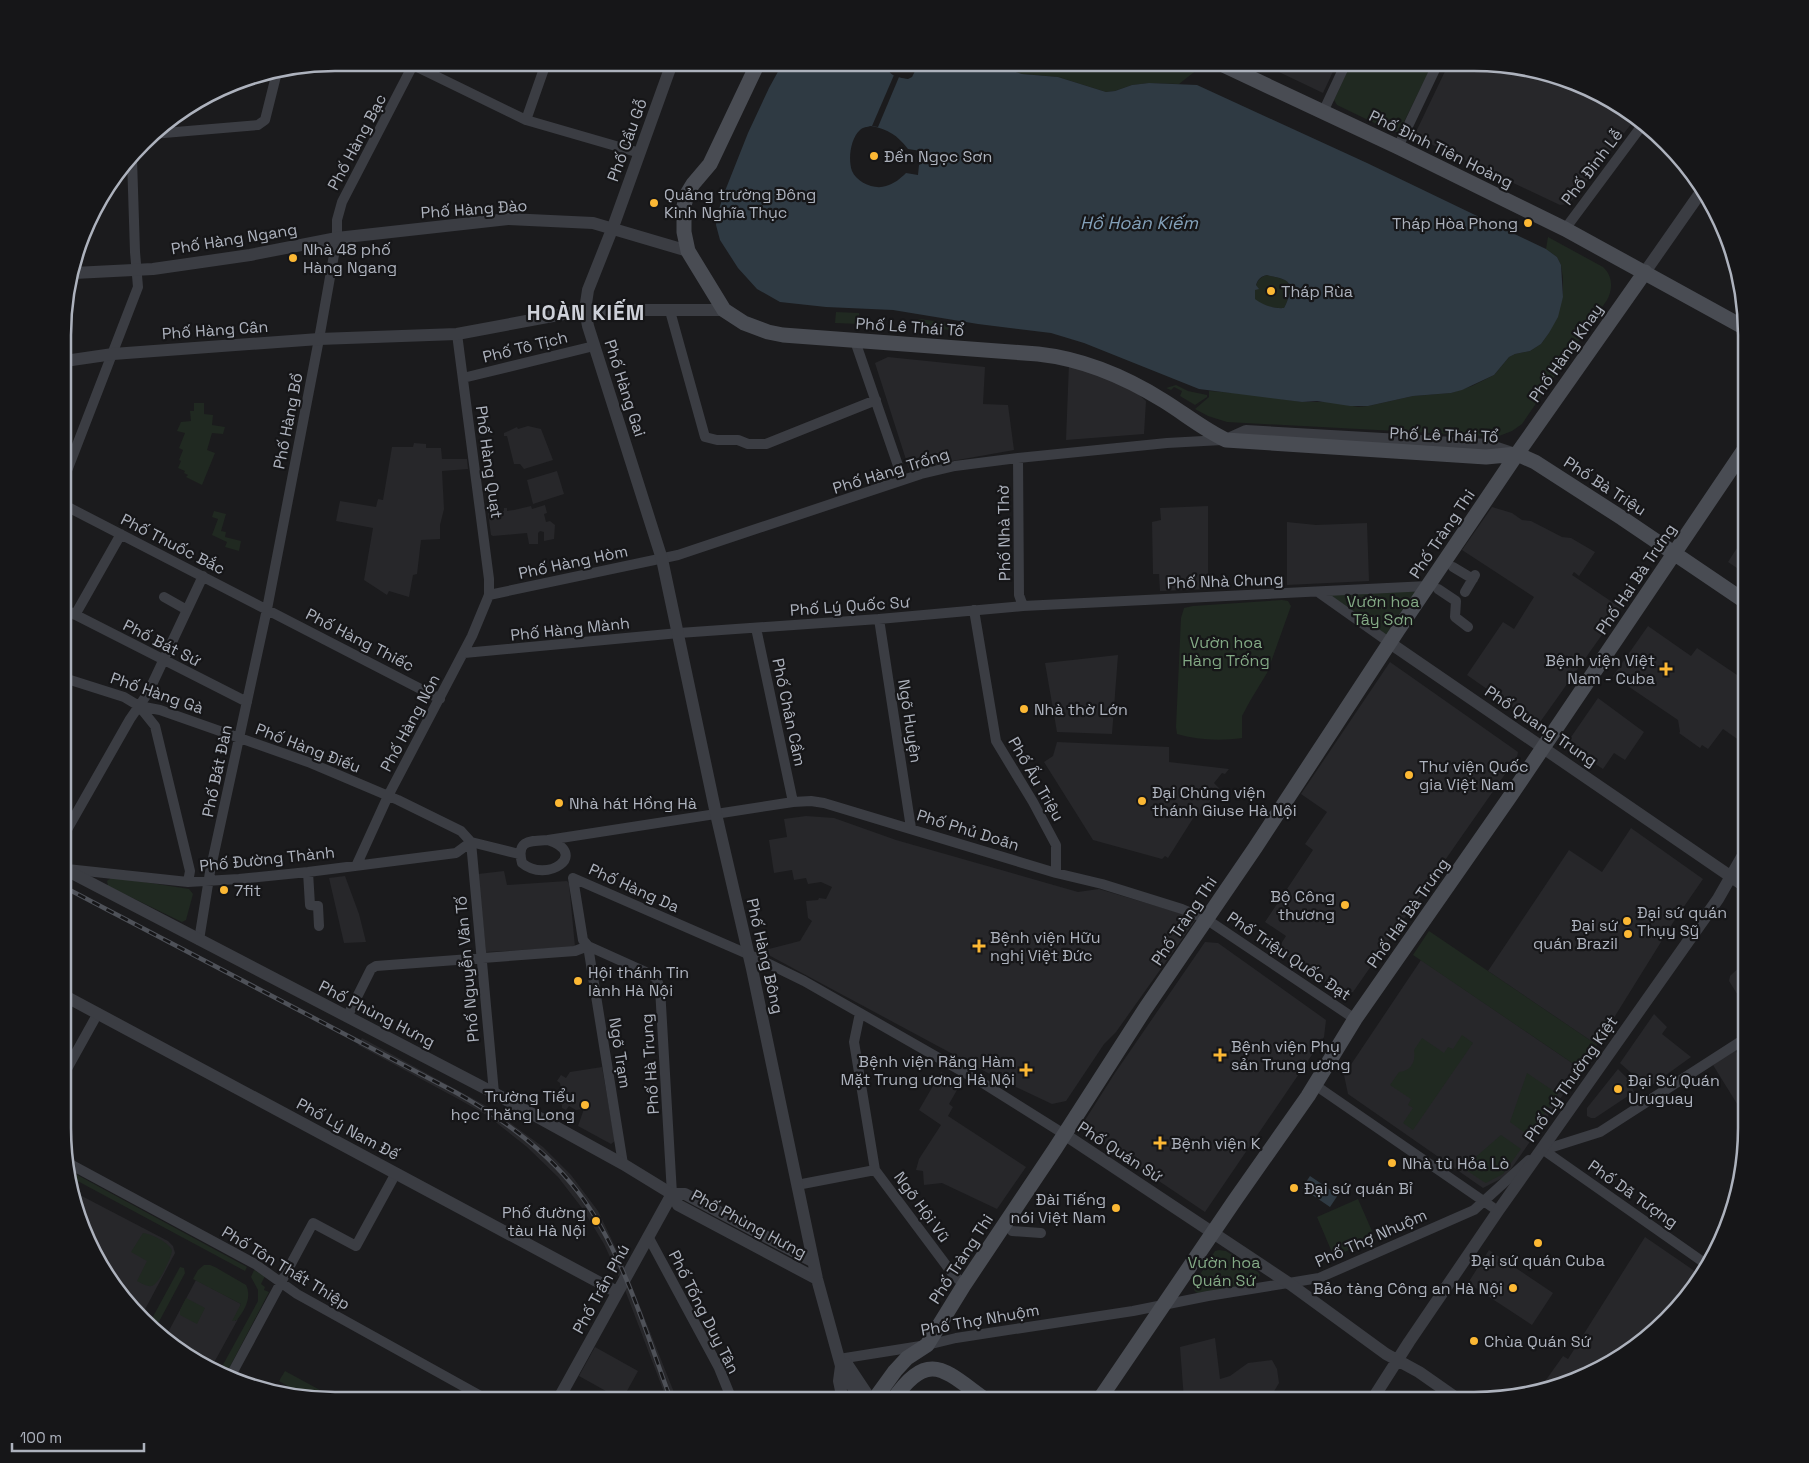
<svg xmlns="http://www.w3.org/2000/svg" width="1809" height="1463" font-family="'Space Grotesk',sans-serif">
	<style>
		.built { fill: #27272a }
		.green { fill: #202921 }
		.water { fill: #2f3a43; fill-rule: evenodd }
		.pier { fill: #1b1b1d }
		.lines { fill: none; stroke-linecap: round; stroke-linejoin: round }
		.minor { stroke: #3b3d43; stroke-width: 10 }
		.tertiary { stroke: #3b3d43; stroke-width: 12 }
		.secondary { stroke: #494c53; stroke-width: 15 }
		.rail-casing { stroke: #4e5158; stroke-width: 4.5 }
		.rail { stroke: #161618; stroke-width: 2.5; stroke-dasharray: 8; stroke-linecap: butt }
		.poi-dot { fill: #fcb834; stroke: #161618; stroke-width: 2 }
		.labels { text-anchor: middle; dominant-baseline: central; stroke-width: 4.5; stroke-linejoin: round; paint-order: stroke }
		.street-label { font-size: 16px; fill: #adb2bd; stroke: #161618 }
		.poi-label { font-size: 16px; fill: #adb2bd; stroke: #161618; text-anchor: start }
		.park-label { font-size: 16px; fill: #83a985; stroke: #161618 }
		.water-label { font-size: 18px; font-style: italic; fill: #83a0b9; stroke: #161618 }
		.district-label { font-size: 21px; font-weight: bold; letter-spacing: 1px; fill: #ced1d9; stroke: #161618 }
		.rim { fill: none; stroke: #adb2bd; stroke-width: 2.5 }
	</style>
	<rect width="100%" height="100%" fill="#1b1b1d"/>
	<path class="built" d="M1260 63H1337L1323 93Z
		M1449 63H1491L1578 83 1635 119 1574 198 1568 204 1560 205 1414 136Z
		M888 357 985 367 983 404 1008 405 1014 450 952 461 910 472 875 363Z
		M1069 363 1106 377 1138 394 1146 401 1144 434 1066 440Z
		M528 426 541 429 553 460 524 469 520 464H514L507 436H504V433L517 427 518 429Z
		M414 443 426 444V448H441L442 459H467L468 469 442 471 444 509 440 525V539L421 540 417 574 413 575 409 597 389 591 387 595 364 580 373 528 336 521 340 501 376 507 378 499 383 500 392 447H413Z
		M557 471 564 494 533 504 527 480Z
		M545 505 547 513 544 514 546 522 550 521 555 525 554 539 544 541V532L540 531 538 533V544H529L527 533 493 536 491 535 488 513 504 511V508H507V511L514 510 531 506 532 509Z
		M1208 506V589L1160 591 1159 574H1153L1152 522 1161 520 1160 508Z
		M1492 507 1512 513 1522 520 1531 521 1562 537 1571 538 1595 552 1579 576 1574 572 1572 575 1621 608 1538 725 1467 675 1503 622 1514 629 1534 597 1462 550Z
		M1287 522 1316 525 1367 523 1369 581 1287 585Z
		M1746 534V574L1728 562Z
		M1648 626 1691 656 1697 648 1746 681V739L1743 743 1723 729 1708 749 1702 745 1700 748 1679 733 1680 732 1678 720 1613 676Z
		M1118 655 1112 734 1057 732 1045 663Z
		M1390 662 1518 752 1517 757 1353 992 1342 993 1277 950 1286 936 1265 922 1313 850 1305 844 1327 812 1301 794Z
		M1598 698 1644 732 1625 760 1614 753 1603 769 1570 747 1569 740Z
		M1057 742 1169 747V762L1229 769 1225 774 1222 773 1214 783 1219 788 1201 815 1197 812 1168 858 1165 856 1162 859 1093 840 1044 762 1053 756Z
		M806 816 834 818 896 840 1078 892 1099 889 1197 918 1116 1032 1104 1044 1066 1101 1052 1104 1001 1080 761 951 800 941 812 921 808 918 806 901 818 900 819 898 826 899 832 887 821 882 808 884 806 878 794 880 792 870 774 873 769 840 787 837 784 819Z
		M1631 828 1703 879 1674 921 1597 1045 1488 971 1569 850 1602 872Z
		M504 871 507 885 567 881 569 884 575 947 486 952 478 874Z
		M345 876 359 914 366 942 344 943 329 878Z
		M1205 942 1218 943 1326 1020 1324 1037 1205 1212 1080 1128 1115 1073Z
		M1421 960 1581 1069 1506 1176 1483 1188 1348 1094 1344 1075Z
		M1746 961V1008L1729 981 1730 976Z
		M1654 1014 1667 1027 1662 1034 1691 1057 1648 1088 1620 1063Z
		M362 1038 490 1108 543 1147 571 1175 598 1211 622 1261 677 1400H667L625 1290 604 1244 582 1208 558 1177 527 1147 488 1116 460 1100 358 1045Z
		M1735 1050 1746 1067V1103L1739 1107 1713 1065Z
		M602 1067 615 1141 611 1144 578 1126 584 1109 576 1110 569 1106 566 1110 562 1108V1105L554 1101 561 1088 560 1083 557 1081 561 1075 566 1078 570 1072Z
		M1618 1069 1629 1080 1634 1092 1595 1118H1591L1587 1116V1108Z
		M941 1072 961 1083 949 1104 953 1107 948 1116 1026 1167 997 1209 942 1183 924 1185 923 1171 916 1170 919 1159 941 1125 919 1110Z
		M76 1193 168 1241 173 1246 175 1253 142 1315 91 1249Z
		M1645 1237 1699 1274 1679 1308 1625 1354 1578 1380 1541 1387 1563 1356 1568 1359Z
		M1489 1250 1553 1293 1532 1325 1468 1283Z
		M196 1280 241 1304 235 1321 238 1319 211 1368 165 1338Z
		M1215 1338 1220 1379 1230 1376 1248 1363 1272 1360 1277 1369 1279 1383 1269 1400H1184L1180 1347Z
		M595 1347 638 1371 622 1400 579 1376Z"/>
	<path class="green" d="M997 63H1185L1198 69 1179 84 1149 83 1132 85 1115 91 1106 92 1058 77 1022 74 1007 69Z
		M1351 63H1433L1399 132H1393L1337 105 1334 100 1335 98Z
		M1548 237 1603 267C1613 276 1613 289 1607 300L1522 424 1512 431 1499 436H1489L1227 422 1208 416 1195 409 1209 397V391L1248 394 1302 402H1331L1358 407 1368 406 1413 396 1451 393 1472 386 1494 375 1509 357 1515 354 1530 351 1541 344 1549 333 1563 297V278L1561 265 1557 257 1546 249Z
		M1267 275C1277 278 1293 278 1290 292 1288 298 1287 303 1284 308 1276 309 1257 305 1254 298 1253 293 1255 290 1256 286 1258 279 1261 277 1267 275Z
		M836 312 859 313V324L835 323Z
		M920 319 956 324 957 331 917 326V320Z
		M1176 385 1188 391 1207 395V397L1195 405 1180 396 1182 391 1174 387 1171 390 1166 388Z
		M194 403H204V414L213 415 212 425 225 427 223 434 212 433 207 450 215 453 202 485 186 477 188 475 184 473 185 471 178 468 181 461 179 460 183 450 179 448 185 433 177 431 181 422 191 421 190 411H194Z
		M214 511 226 514 221 531 226 532 225 537 241 541 239 551 225 547 227 542 212 535 218 519 212 517Z
		M1420 591 1388 636 1328 595Z
		M1282 600 1288 601 1291 606 1267 673 1250 701 1242 716V738C1220 741 1197 740 1177 734L1176 727 1181 618 1184 608 1193 606Z
		M112 877 189 889 193 894 186 920 182 922 108 886 107 881Z
		M1429 931 1597 1045 1581 1069 1413 955Z
		M1462 1035 1473 1043 1413 1130 1403 1123 1413 1108 1408 1105 1411 1099 1390 1085 1399 1072C1411 1071 1416 1062 1414 1050L1422 1038 1444 1053 1448 1047 1453 1049Z
		M1527 1073 1558 1094 1529 1136 1510 1122Z
		M1501 1135 1521 1149 1503 1174 1486 1183 1484 1182 1463 1168Z
		M70 1171 247 1267 245 1271 72 1178Z
		M1358 1199 1375 1238 1334 1257 1317 1217Z
		M143 1233C152 1234 168 1242 172 1250 172 1257 159 1284 152 1286 147 1287 141 1283 137 1281L147 1261 131 1252Z
		M1219 1250 1226 1251 1258 1272 1260 1275 1254 1284 1200 1294C1194 1292 1193 1290 1194 1284L1215 1251Z
		M204 1265H210L215 1267 246 1285C252 1297 245 1310 237 1320L232 1321 241 1304 193 1279 198 1270Z
		M180 1267 184 1268 185 1273 154 1331 149 1324Z
		M254 1270 265 1276 261 1284 265 1287 264 1290 269 1292 225 1376 219 1372 258 1301V1290L251 1277Z
		M186 1298 205 1308 197 1324 180 1315V1310Z
		M285 1371 331 1396 328 1400H318L297 1395 298 1392 279 1381Z"/>
	<path class="water" d="M785 63H887C887 76 897 77 908 79L912 77 919 63H997L1007 69 1022 74 1058 77 1106 92 1115 91 1132 85 1149 83 1197 85 1367 163 1546 249 1557 257 1561 265 1563 297 1558 317 1549 333 1541 344 1530 351 1515 354 1509 357 1494 375 1462 390 1451 393 1413 396 1368 406H1350L1317 401 1302 402 1199 389 1084 343 1051 333 978 324 893 310 826 307 780 302 757 289 738 268 720 240 716 225 717 215 725 191 748 133 769 88 780 68ZM871 126C888 129 897 135 908 149L921 151 920 162 922 163 919 165 918 175 906 173C901 178 894 184 886 186 875 190 857 183 852 171 848 160 850 139 860 130 863 127 867 127 871 126ZM1267 275C1277 278 1293 278 1290 292 1288 298 1287 303 1284 308 1275 309 1262 305 1255 299V290L1259 289 1256 285C1258 279 1261 276 1267 275Z
		M1310 1176 1338 1195 1330 1207 1302 1188Z"/>
	<path class="pier" d="M894 75 899 77 878 127 872 126Z"/>
	<g class="lines">
		<path class="minor" d="M409 63 526 120 640 153
			M1323 112 1346 63
			M526 120 546 63
			M152 134 258 125 265 120 277 72
			M1398 147 1438 63
			M1565 229 1643 124
			M670 311 705 437 717 440H738L748 444H766L876 400
			M855 341 903 480
			M463 378 594 346
			M1018 458 1019 595 1023 606
			M65 476 138 287 135 252 132 159
			M64 505 440 699
			M1453 567 1473 579
			M1438 589 1456 601 1455 617 1468 627
			M1318 592 1390 643
			M1465 592 1475 575
			M489 595 678 555 921 474 955 466 1018 458 1167 443 1222 440
			M164 597 187 610
			M64 609 247 702
			M974 610 996 741 1033 802 1056 845V873
			M75 615 121 534
			M879 619 911 828
			M756 628 793 802
			M464 653 679 633 879 619 1023 606 1428 586
			M64 678 124 697 139 706 160 710 308 762 398 800 461 831 471 842
			M139 706 155 726 190 871 188 882
			M64 835 130 719 148 693 203 576
			M548 840 793 802 811 801 824 803 1056 873 1102 884 1182 909 1206 919 1355 1019
			M548 840C590 854 547 884 522 863 516 840 529 841 548 840Z
			M471 842 494 1093
			M471 842 519 854
			M357 864 388 796 472 636 489 595V579L457 334
			M67 869 188 882 239 879 308 872 456 853 471 842
			M308 872 310 905 318 906 319 926
			M573 878 759 959 804 981 986 1085 1064 1134
			M573 878 583 940 588 946 623 1164
			M199 940 210 872 267 609 319 339 337 238V220L342 202 414 63
			M588 946 648 973 656 978 660 988 672 1194
			M860 1013 854 1042 875 1170 952 1273 964 1285
			M347 1017 371 969 376 966 575 951 588 946
			M63 1076 98 1013
			M1315 1085 1498 1211
			M1542 1149 1706 1264
			M1540 1151 1600 1132 1746 1038
			M68 1163 255 1264 297 1294 488 1400
			M797 1185 875 1170
			M1012 1231 1041 1233
			M649 1238 719 1368 732 1400
			M839 1359 927 1345 956 1338 1133 1311 1208 1296 1319 1278 1474 1210 1529 1160
			M229 1379 313 1223 356 1246 396 1173"/>
		<path class="tertiary" d="M672 63 613 227 588 290 585 310 588 326 662 559 716 814 752 969 817 1279 841 1366 860 1400
			M1645 272 1703 189
			M74 273 153 269 250 255 337 238 508 219 593 223 688 251
			M65 361 113 354 319 339 457 334 585 310H724
			M1226 440 1246 431 1488 445 1515 454
			M1390 643 1746 887
			M64 869 494 1093 623 1164 672 1194H685L812 1261
			M63 995 617 1292
			M1064 1134 1290 1284 1386 1354 1419 1372 1459 1400
			M672 1194 678 1205 817 1279
			M847 1364 871 1400
			M841 1366 839 1381 843 1400
			M558 1400 672 1194
			M1372 1400 1409 1342 1498 1211 1718 899 1746 850"/>
		<path class="secondary" d="M758 63 710 164 693 184 687 194 684 206V232L688 251 724 310 744 323 768 332 783 335 1038 354C1084 359 1124 376 1164 401 1185 414 1203 429 1226 440L1486 457 1517 454 1535 462 1622 518 1746 602
			M1219 63 1398 147 1565 229 1745 328
			M874 1400 895 1371 907 1358 927 1345 964 1285 1055 1149 1145 1009 1255 848 1398 630 1517 454 1645 272
			M893 1400C929 1348 945 1371 986 1400
			M1099 1400 1235 1200 1308 1096 1355 1019 1509 798 1746 447"/>
		<defs>
			<path id="rail" d="M64 887 455 1092C502 1118 545 1149 578 1192 622 1249 646 1333 671 1400"/>
		</defs>
		<use href="#rail" class="rail-casing"/>
		<use href="#rail" class="rail"/>
	</g>
	<g class="poi-dot">
		<circle cx="874" cy="156" r="5"/>
		<circle cx="654" cy="203" r="5"/>
		<circle cx="1528" cy="223" r="5"/>
		<circle cx="293" cy="258" r="5"/>
		<circle cx="1271" cy="291" r="5"/>
		<path d="M1663.5 661.5h5v5h5v5h-5v5h-5v-5h-5v-5h5z"/>
		<circle cx="1024" cy="709" r="5"/>
		<circle cx="1409" cy="775" r="5"/>
		<circle cx="1142" cy="801" r="5"/>
		<circle cx="559" cy="803" r="5"/>
		<circle cx="224" cy="890" r="5"/>
		<circle cx="1345" cy="905" r="5"/>
		<circle cx="1627" cy="921" r="5"/>
		<circle cx="1628" cy="934" r="5"/>
		<path d="M976.5 938.5h5v5h5v5h-5v5h-5v-5h-5v-5h5z"/>
		<circle cx="578" cy="981" r="5"/>
		<path d="M1217.5 1047.5h5v5h5v5h-5v5h-5v-5h-5v-5h5z"/>
		<path d="M1023.5 1062.5h5v5h5v5h-5v5h-5v-5h-5v-5h5z"/>
		<circle cx="1618" cy="1089" r="5"/>
		<circle cx="585" cy="1105" r="5"/>
		<path d="M1157.5 1135.5h5v5h5v5h-5v5h-5v-5h-5v-5h5z"/>
		<circle cx="1392" cy="1163" r="5"/>
		<circle cx="1294" cy="1188" r="5"/>
		<circle cx="1116" cy="1208" r="5"/>
		<circle cx="596" cy="1221" r="5"/>
		<circle cx="1538" cy="1243" r="5"/>
		<circle cx="1513" cy="1288" r="5"/>
		<circle cx="1474" cy="1341" r="5"/>
	</g>
	<g class="labels">
		<g class="street-label">
			<text transform="translate(627 140) rotate(-70)">Phố Cầu Gỗ</text>
			<text transform="translate(357 142) rotate(-62)">Phố Hàng Bạc</text>
			<text transform="translate(1441 149) rotate(26)">Phố Đinh Tiên Hoàng</text>
			<text transform="translate(1592 167) rotate(-53)">Phố Đinh Lễ</text>
			<text transform="translate(474 209) rotate(-4)">Phố Hàng Đào</text>
			<text transform="translate(234 239) rotate(-9)">Phố Hàng Ngang</text>
			<text transform="translate(910 327) rotate(4)">Phố Lê Thái Tổ</text>
			<text transform="translate(215 330) rotate(-4)">Phố Hàng Cân</text>
			<text transform="translate(525 347) rotate(-14)">Phố Tô Tịch</text>
			<text transform="translate(1566 353) rotate(-55)">Phố Hàng Khay</text>
			<text transform="translate(625 388) rotate(72)">Phố Hàng Gai</text>
			<text transform="translate(288 421) rotate(-79)">Phố Hàng Bồ</text>
			<text transform="translate(1444 435) rotate(2)">Phố Lê Thái Tổ</text>
			<text transform="translate(489 462) rotate(82)">Phố Hàng Quạt</text>
			<text transform="translate(891 471) rotate(-17)">Phố Hàng Trống</text>
			<text transform="translate(1605 486) rotate(33)">Phố Bà Triệu</text>
			<text transform="translate(1004 533) rotate(-91)">Phố Nhà Thờ</text>
			<text transform="translate(1442 534) rotate(-56)">Phố Tràng Thi</text>
			<text transform="translate(173 544) rotate(27)">Phố Thuốc Bắc</text>
			<text transform="translate(573 562) rotate(-12)">Phố Hàng Hòm</text>
			<text transform="translate(1636 579) rotate(-56)">Phố Hai Bà Trưng</text>
			<text transform="translate(1225 581) rotate(-2)">Phố Nhà Chung</text>
			<text transform="translate(850 606) rotate(-4)">Phố Lý Quốc Sư</text>
			<text transform="translate(570 629) rotate(-6)">Phố Hàng Mành</text>
			<text transform="translate(360 640) rotate(27)">Phố Hàng Thiếc</text>
			<text transform="translate(162 643) rotate(27)">Phố Bát Sứ</text>
			<text transform="translate(157 693) rotate(19)">Phố Hàng Gà</text>
			<text transform="translate(789 712) rotate(78)">Phố Chân Cầm</text>
			<text transform="translate(910 721) rotate(81)">Ngõ Huyện</text>
			<text transform="translate(410 723) rotate(-62)">Phố Hàng Nón</text>
			<text transform="translate(1541 726) rotate(34)">Phố Quang Trung</text>
			<text transform="translate(308 748) rotate(21)">Phố Hàng Điếu</text>
			<text transform="translate(217 771) rotate(-78)">Phố Bát Đàn</text>
			<text transform="translate(1036 779) rotate(60)">Phố Ấu Triệu</text>
			<text transform="translate(968 830) rotate(17)">Phố Phủ Doãn</text>
			<text transform="translate(267 859) rotate(-6)">Phố Đường Thành</text>
			<text transform="translate(634 888) rotate(24)">Phố Hàng Da</text>
			<text transform="translate(1408 913) rotate(-55)">Phố Hai Bà Trưng</text>
			<text transform="translate(1184 921) rotate(-56)">Phố Tràng Thi</text>
			<text transform="translate(765 956) rotate(77)">Phố Hàng Bông</text>
			<text transform="translate(1289 956) rotate(34)">Phố Triệu Quốc Đạt</text>
			<text transform="translate(467 969) rotate(-95)">Phố Nguyễn Văn Tố</text>
			<text transform="translate(377 1014) rotate(27)">Phố Phùng Hưng</text>
			<text transform="translate(620 1053) rotate(81)">Ngõ Trạm</text>
			<text transform="translate(650 1064) rotate(-94)">Phố Hà Trung</text>
			<text transform="translate(1571 1079) rotate(-55)">Phố Lý Thường Kiệt</text>
			<text transform="translate(348 1129) rotate(28)">Phố Lý Nam Đế</text>
			<text transform="translate(1120 1152) rotate(33)">Phố Quán Sứ</text>
			<text transform="translate(1633 1194) rotate(35)">Phố Dã Tượng</text>
			<text transform="translate(922 1207) rotate(54)">Ngõ Hội Vũ</text>
			<text transform="translate(749 1224) rotate(28)">Phố Phùng Hưng</text>
			<text transform="translate(1371 1238) rotate(-24)">Phố Thợ Nhuộm</text>
			<text transform="translate(961 1259) rotate(-57)">Phố Tràng Thi</text>
			<text transform="translate(286 1268) rotate(31)">Phố Tôn Thất Thiệp</text>
			<text transform="translate(601 1289) rotate(-61)">Phố Trần Phú</text>
			<text transform="translate(704 1312) rotate(63)">Phố Tống Duy Tân</text>
			<text transform="translate(980 1320) rotate(-10)">Phố Thợ Nhuộm</text>
		</g>
		<g class="poi-label">
			<text x="884" y="156">Đền Ngọc Sơn</text>
			<text x="664" y="194">Quảng trường Đông<tspan x="664" dy="18">Kinh Nghĩa Thục</tspan></text>
			<text x="1518" y="223" text-anchor="end">Tháp Hòa Phong</text>
			<text x="303" y="249">Nhà 48 phố<tspan x="303" dy="18">Hàng Ngang</tspan></text>
			<text x="1281" y="291">Tháp Rùa</text>
			<text x="1655" y="660" text-anchor="end">Bệnh viện Việt<tspan x="1655" dy="18">Nam - Cuba</tspan></text>
			<text x="1034" y="709">Nhà thờ Lớn</text>
			<text x="1419" y="766">Thư viện Quốc<tspan x="1419" dy="18">gia Việt Nam</tspan></text>
			<text x="1152" y="792">Đại Chủng viện<tspan x="1152" dy="18">thánh Giuse Hà Nội</tspan></text>
			<text x="569" y="803">Nhà hát Hồng Hà</text>
			<text x="234" y="890">7fit</text>
			<text x="1335" y="896" text-anchor="end">Bộ Công<tspan x="1335" dy="18">thương</tspan></text>
			<text x="1637" y="912">Đại sứ quán<tspan x="1637" dy="18">Thụy Sỹ</tspan></text>
			<text x="1618" y="925" text-anchor="end">Đại sứ<tspan x="1618" dy="18">quán Brazil</tspan></text>
			<text x="990" y="937">Bệnh viện Hữu<tspan x="990" dy="18">nghị Việt Đức</tspan></text>
			<text x="588" y="972">Hội thánh Tin<tspan x="588" dy="18">lành Hà Nội</tspan></text>
			<text x="1231" y="1046">Bệnh viện Phụ<tspan x="1231" dy="18">sản Trung ương</tspan></text>
			<text x="1015" y="1061" text-anchor="end">Bệnh viện Răng Hàm<tspan x="1015" dy="18">Mặt Trung ương Hà Nội</tspan></text>
			<text x="1628" y="1080">Đại Sứ Quán<tspan x="1628" dy="18">Uruguay</tspan></text>
			<text x="575" y="1096" text-anchor="end">Trường Tiểu<tspan x="575" dy="18">học Thăng Long</tspan></text>
			<text x="1171" y="1143">Bệnh viện K</text>
			<text x="1402" y="1163">Nhà tù Hỏa Lò</text>
			<text x="1304" y="1188">Đại sứ quán Bỉ</text>
			<text x="1106" y="1199" text-anchor="end">Đài Tiếng<tspan x="1106" dy="18">nói Việt Nam</tspan></text>
			<text x="586" y="1212" text-anchor="end">Phố đường<tspan x="586" dy="18">tàu Hà Nội</tspan></text>
			<text x="1538" y="1260" text-anchor="middle">Đại sứ quán Cuba</text>
			<text x="1503" y="1288" text-anchor="end">Bảo tàng Công an Hà Nội</text>
			<text x="1484" y="1341">Chùa Quán Sứ</text>
		</g>
		<g class="park-label">
			<text x="1383" y="601">Vườn hoa<tspan x="1383" dy="18">Tây Sơn</tspan></text>
			<text x="1226" y="642">Vườn hoa<tspan x="1226" dy="18">Hàng Trống</tspan></text>
			<text x="1224" y="1262">Vườn hoa<tspan x="1224" dy="18">Quán Sứ</tspan></text>
		</g>
		<g class="water-label">
			<text x="1139" y="222">Hồ Hoàn Kiếm</text>
		</g>
		<g class="district-label">
			<text x="586" y="312">HOÀN KIẾM</text>
		</g>
	</g>
	<path d="M0 0H1809V1463H0ZM335 71H1474A264 264 0 0 1 1738 335V1128A264 264 0 0 1 1474 1392H335A264 264 0 0 1 71 1128V335A264 264 0 0 1 335 71Z" fill="#161618" fill-rule="evenodd"/>
	<path class="rim" d="M335 71H1474A264 264 0 0 1 1738 335V1128A264 264 0 0 1 1474 1392H335A264 264 0 0 1 71 1128V335A264 264 0 0 1 335 71Z"/>
	<path d="M12 1443v8h132v-8" fill="none" stroke="#adb2bd" stroke-width="2.5"/>
	<text x="20" y="1443" font-size="15" fill="#adb2bd" stroke="#161618" stroke-width="4" paint-order="stroke">100 m</text>
</svg>
